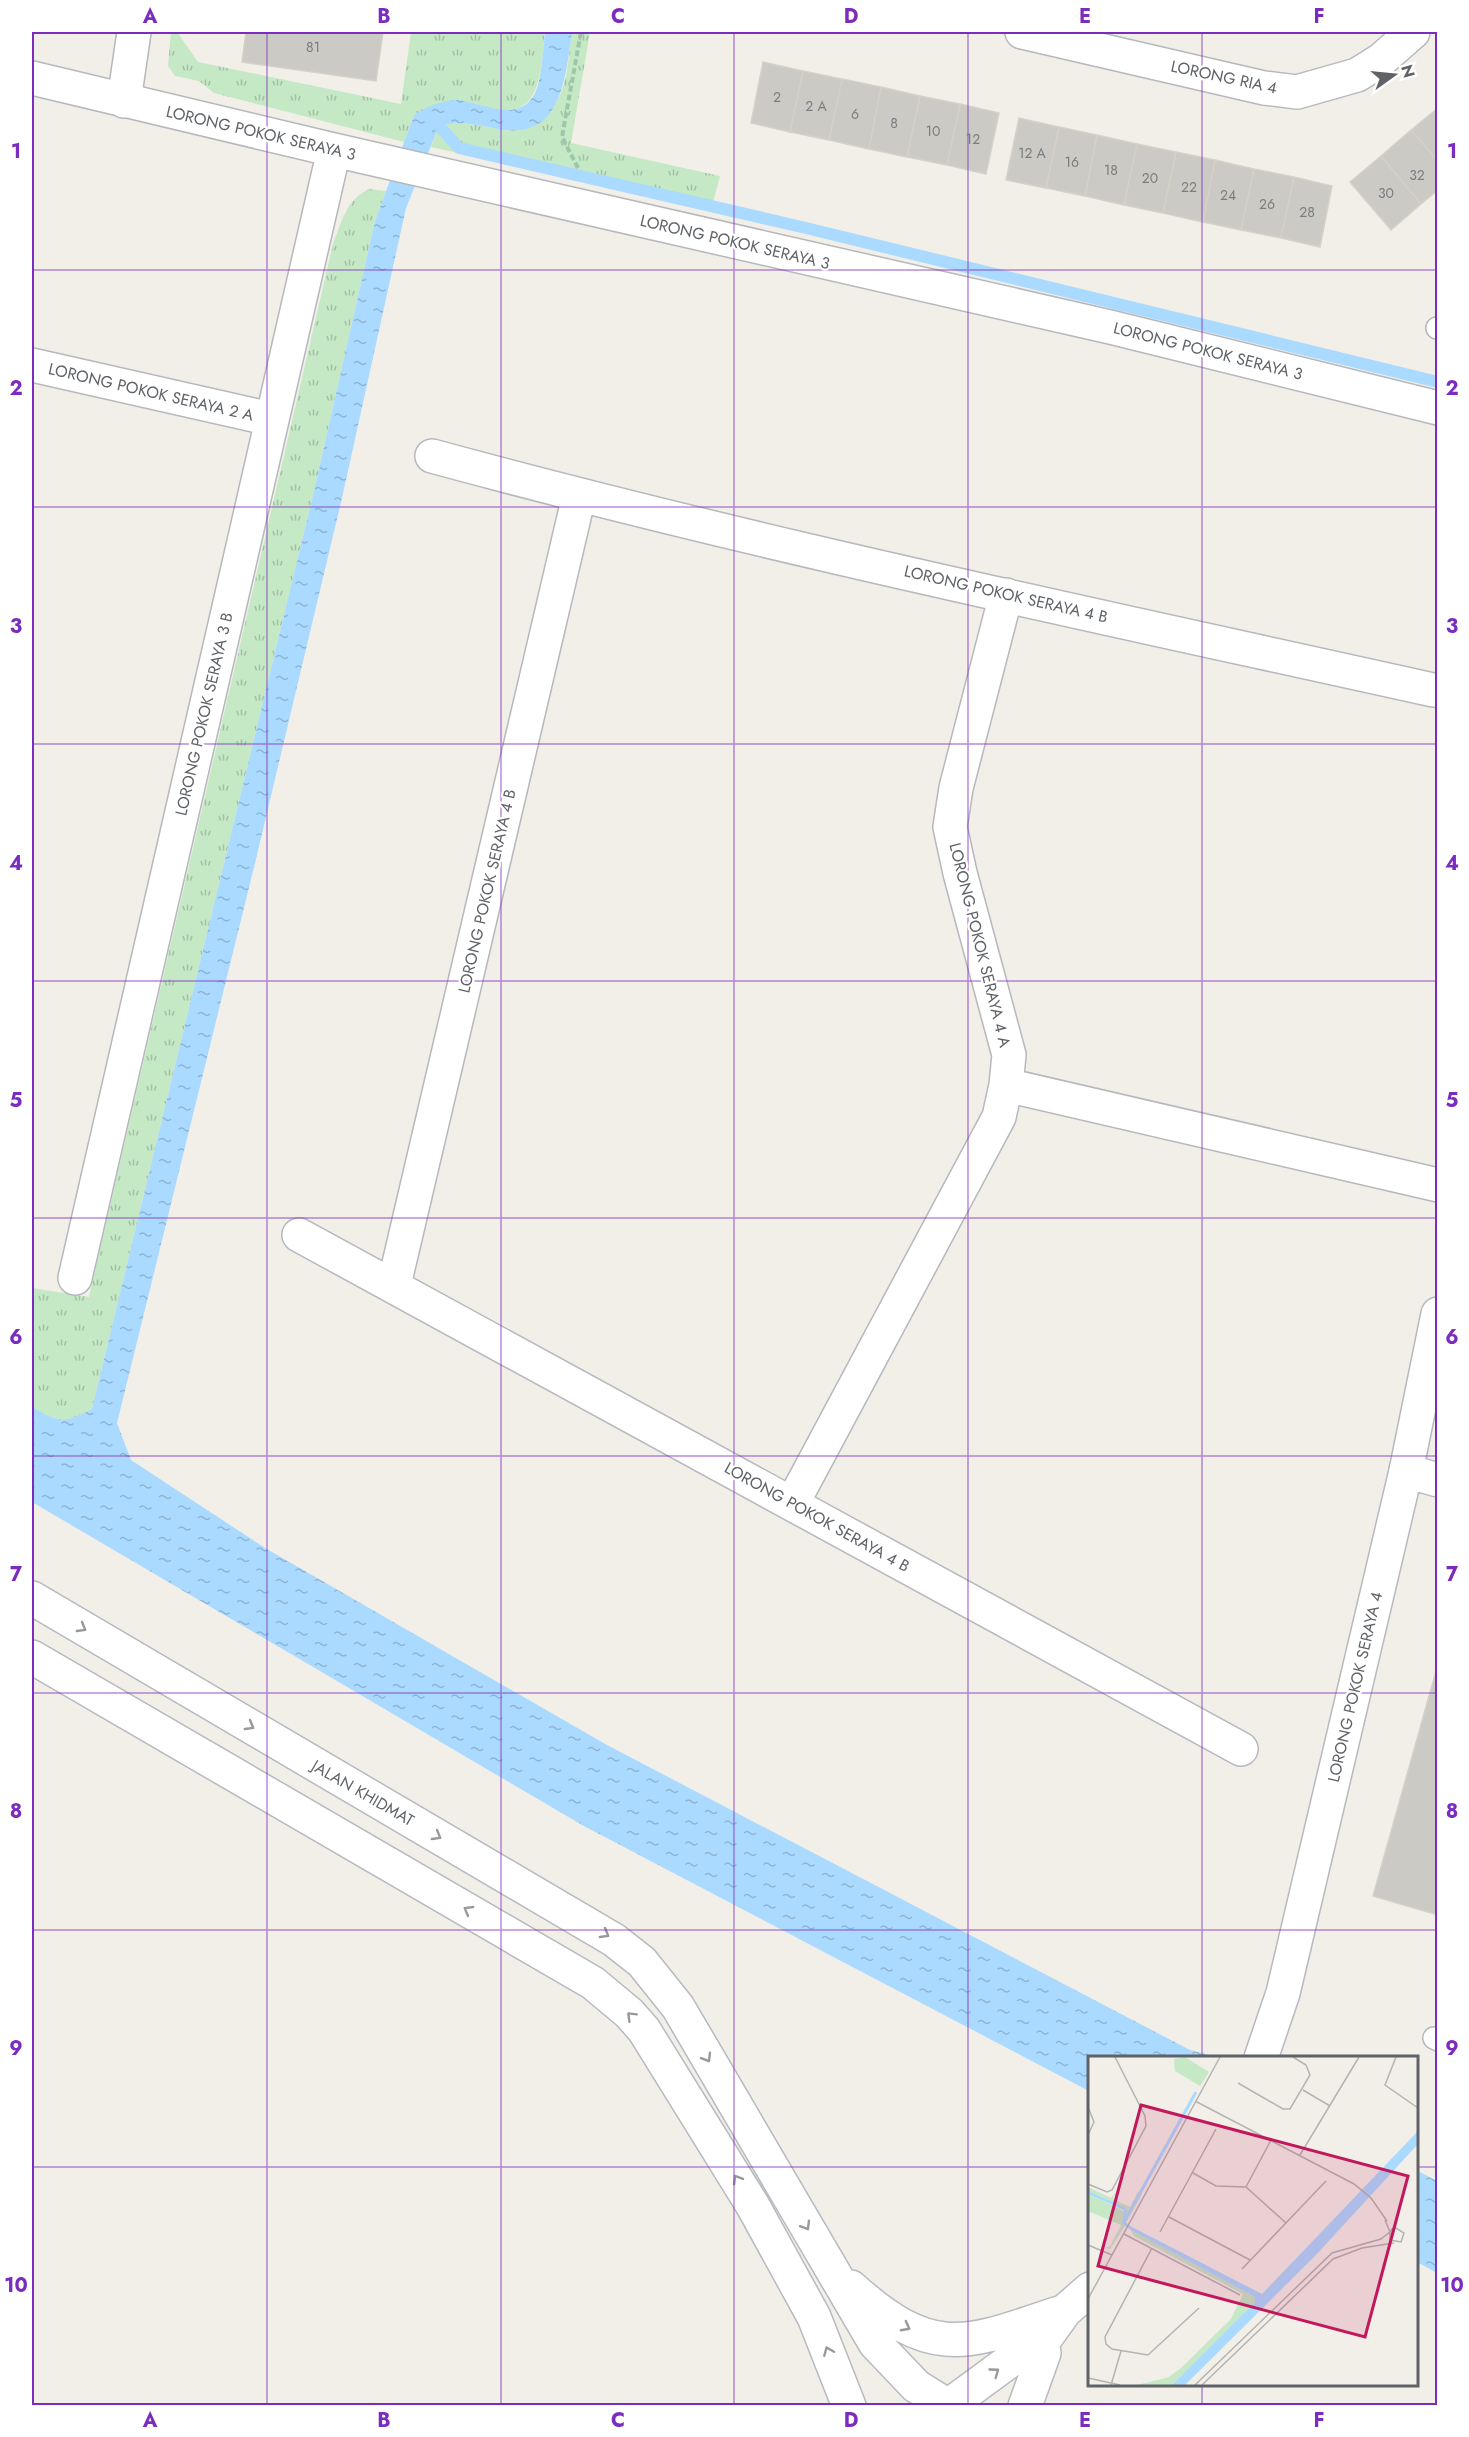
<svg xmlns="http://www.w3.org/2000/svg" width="1469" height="2437" font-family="Jost,sans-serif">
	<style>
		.grass { fill: url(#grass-tufts) }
		.water { fill: url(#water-ripples) }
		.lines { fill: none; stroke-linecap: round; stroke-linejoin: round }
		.stream { stroke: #aadaff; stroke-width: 12 }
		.building { fill: #cccac5; stroke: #d6d1c6; stroke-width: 1.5 }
		.lane-casing { stroke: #b5b8bc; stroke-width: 24 }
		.street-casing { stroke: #b5b8bc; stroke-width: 36 }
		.secondary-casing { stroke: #b6babf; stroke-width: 36 }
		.path { stroke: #9cc7a9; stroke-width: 4; stroke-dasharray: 6 3; stroke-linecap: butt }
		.lane { stroke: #fff; stroke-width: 21 }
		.street { stroke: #fff; stroke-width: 33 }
		.secondary { stroke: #fff; stroke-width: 33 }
		.oneway { stroke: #979a9d }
		.grid { fill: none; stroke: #7b2cbf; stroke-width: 1.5; stroke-opacity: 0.55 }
		.labels { text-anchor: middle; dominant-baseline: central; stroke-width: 4.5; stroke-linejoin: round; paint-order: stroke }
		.number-label { font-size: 14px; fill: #7a7d7f }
		.street-label { font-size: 16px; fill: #5f6368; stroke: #fff }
		.inset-river { fill: none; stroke: #aadaff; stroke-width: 3 }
		.inset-road { fill: none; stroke: #b3b3b1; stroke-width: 1.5 }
		.view { fill: #c2185b; fill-opacity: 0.15; stroke: #c2185b; stroke-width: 3 }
		.inset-edge { fill: none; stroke: #5f6368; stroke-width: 3 }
		.neatline { fill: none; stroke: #7b2cbf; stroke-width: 2 }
		.grid-label { font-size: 20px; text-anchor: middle; font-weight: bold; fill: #7b2cbf }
	</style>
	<defs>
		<pattern id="grass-tufts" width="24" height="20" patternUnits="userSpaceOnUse" patternTransform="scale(1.5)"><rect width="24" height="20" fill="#c5e8c5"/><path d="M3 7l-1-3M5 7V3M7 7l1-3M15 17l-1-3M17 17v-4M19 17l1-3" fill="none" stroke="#a3c0a4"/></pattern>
		<pattern id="water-ripples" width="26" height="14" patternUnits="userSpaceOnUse" patternTransform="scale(1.5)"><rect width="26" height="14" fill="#aadaff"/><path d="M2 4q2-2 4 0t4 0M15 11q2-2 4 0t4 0" fill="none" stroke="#8eb4d2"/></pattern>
	</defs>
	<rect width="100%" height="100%" fill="#f1efe8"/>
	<path class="grass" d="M171 32H177L198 62 401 104 411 32H545C541 60 544 113 503 110 488 109 473 101 458 101 444 101 427 111 414 115L404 142 214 93 199 81 175 76 168 66Z
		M572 32H590L571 143 720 176 711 210 431 147 439 126C460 120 477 125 498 129 514 132 518 131 533 124 568 109 567 64 572 32Z
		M369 189 386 191 375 221 314 491 92 1409C64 1424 58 1422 32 1407V1288L89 1297 333 244C342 221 346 200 369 189Z"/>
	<path class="water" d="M545 32H572C565 77 563 141 498 129 477 125 460 120 439 126L406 208 342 498 255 863 117 1423 131 1460 265 1548 607 1745 1190 2050 1217 2057 1090 2058 1089 2091 582 1825 32 1502V1407C58 1422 64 1424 92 1409L314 491 375 221 414 115C426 107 442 100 457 100 482 102 517 124 534 95 542 81 543 49 545 32Z
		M1416 2170 1437 2181V2273L1417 2262Z"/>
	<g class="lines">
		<path class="stream" d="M431 117 459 148 802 227 1438 382"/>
	</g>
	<path class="building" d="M246 32H383L376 81 242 62Z
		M763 62 803 71 790 132 751 123Z
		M803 71 842 79 829 140 790 132Z
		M842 79 881 87 869 149 829 140Z
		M881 87 920 96 907 157 869 149Z
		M920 96 960 104 947 165 907 157Z
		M960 104 999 113 986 174 947 165Z
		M1438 108V161L1411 130Z
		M1019 118 1059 127 1046 188 1006 180Z
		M1059 127 1097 135 1085 196 1046 188Z
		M1411 130 1438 161V190L1421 204 1381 156Z
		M1097 135 1137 144 1124 205 1085 196Z
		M1137 144 1176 152 1163 213 1124 205Z
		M1176 152 1215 160 1203 222 1163 213Z
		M1381 156 1421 204 1391 230 1350 182Z
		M1215 160 1254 169 1241 230 1203 222Z
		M1254 169 1294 177 1281 238 1241 230Z
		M1294 177 1332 186 1320 247 1281 238Z
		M1438 1664V1915L1373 1896Z"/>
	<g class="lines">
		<defs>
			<path id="lane" d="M1437 328H1438
				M1434 2038 1438 2040"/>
			<path id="street" d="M1022 32 1264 88 1297 92 1357 75 1381 60 1413 32
				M32 78 334 150 1110 327 1438 408
				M124 101 134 32
				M32 365 271 419
				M432 456C763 546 1099 616 1433 690
				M1006 1085 1438 1185
				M299 1235 1241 1749
				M75 1278 334 150
				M394 1285 579 496
				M1406 1471 1438 1314
				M792 1504 999 1117 1006 1085 1009 1055 960 873 950 827 956 788 1006 595"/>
			<path id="secondary" d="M32 1598 614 1940 642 1962 678 2007 875 2343 916 2386 948 2406
				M32 1657 593 1983 629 2013 644 2030 753 2206 814 2317 849 2406
				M1261 2058 1283 1993 1406 1471 1438 1480
				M851 2287C935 2363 968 2343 1065 2311
				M948 2406 1034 2343H1042L1065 2311 1090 2289
				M1025 2406 1044 2353 1042 2343"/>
		</defs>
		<use href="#lane" class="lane-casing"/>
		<use href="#street" class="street-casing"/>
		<use href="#secondary" class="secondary-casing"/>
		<path class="path" d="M578 168 562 137 581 32"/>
		<use href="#lane" class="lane"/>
		<use href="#street" class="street"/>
		<use href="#secondary" class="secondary"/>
	</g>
	<defs><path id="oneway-chevron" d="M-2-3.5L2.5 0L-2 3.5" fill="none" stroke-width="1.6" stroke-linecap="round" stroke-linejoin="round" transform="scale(1.5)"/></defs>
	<g class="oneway">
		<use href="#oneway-chevron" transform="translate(82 1628) rotate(30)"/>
		<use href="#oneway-chevron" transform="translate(250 1726) rotate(30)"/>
		<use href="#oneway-chevron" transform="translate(437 1836) rotate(30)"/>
		<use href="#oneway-chevron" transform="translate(468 1910) rotate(-150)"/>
		<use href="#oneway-chevron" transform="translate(605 1934) rotate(30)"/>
		<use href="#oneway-chevron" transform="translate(631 2016) rotate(-135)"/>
		<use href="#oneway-chevron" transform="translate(707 2058) rotate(59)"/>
		<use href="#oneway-chevron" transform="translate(737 2179) rotate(-122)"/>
		<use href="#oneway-chevron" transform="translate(806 2226) rotate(59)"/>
		<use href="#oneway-chevron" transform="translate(906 2327) rotate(28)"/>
		<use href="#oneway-chevron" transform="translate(828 2351) rotate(-112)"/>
		<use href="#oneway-chevron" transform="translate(995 2372) rotate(-36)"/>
	</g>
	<path class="grid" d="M267 32V2406M501 32V2406M734 32V2406M968 32V2406M1202 32V2058M32 270H1438M32 507H1438M32 744H1438M32 981H1438M32 1218H1438M32 1456H1438M32 1693H1438M32 1930H1438M32 2167H1090M1416 2167H1438M1202 2384V2406"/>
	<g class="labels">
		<g class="number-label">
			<text x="313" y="47">81</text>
			<text x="777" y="97">2</text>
			<text x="816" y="106">2 A</text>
			<text x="855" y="114">6</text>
			<text x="894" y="123">8</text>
			<text x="933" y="131">10</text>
			<text x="973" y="139">12</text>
			<text x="1032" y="153">12 A</text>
			<text x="1072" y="162">16</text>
			<text x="1111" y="170">18</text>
			<text x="1417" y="175">32</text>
			<text x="1150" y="178">20</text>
			<text x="1189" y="187">22</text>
			<text x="1386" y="193">30</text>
			<text x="1228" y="195">24</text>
			<text x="1267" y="204">26</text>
			<text x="1307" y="212">28</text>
		</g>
		<g class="street-label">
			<text transform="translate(1224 77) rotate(12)">LORONG RIA 4</text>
			<text transform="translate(261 133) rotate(13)">LORONG POKOK SERAYA 3</text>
			<text transform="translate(735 242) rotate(13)">LORONG POKOK SERAYA 3</text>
			<text transform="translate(1208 351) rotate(14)">LORONG POKOK SERAYA 3</text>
			<text transform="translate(151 392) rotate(13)">LORONG POKOK SERAYA 2 A</text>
			<text transform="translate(1006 594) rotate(13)">LORONG POKOK SERAYA 4 B</text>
			<text transform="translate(204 714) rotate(-77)">LORONG POKOK SERAYA 3 B</text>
			<text transform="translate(487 891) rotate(-77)">LORONG POKOK SERAYA 4 B</text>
			<text transform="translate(980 945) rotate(76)">LORONG POKOK SERAYA 4 A</text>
			<text transform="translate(817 1517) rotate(29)">LORONG POKOK SERAYA 4 B</text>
			<text transform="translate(1355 1687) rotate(-77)">LORONG POKOK SERAYA 4</text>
			<text transform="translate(363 1793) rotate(30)">JALAN KHIDMAT</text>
		</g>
	</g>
	<g transform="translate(1088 2056)">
		<rect width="330" height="330" fill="#f1efe8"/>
		<path d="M0 131 23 142 28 135 25 143 42 151 50 136 54 138 38 167 36 151 0 135ZM0 138 36 155 37 170 22 193 17 192 22 190 33 169 0 155ZM42 173 167 241V246L84 329H49L81 321 93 312 143 263 155 238 46 180Z" fill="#c5e8c5"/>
		<path d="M97 1 121 16 112 30 87 15 86 3Z" fill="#c5e8c5"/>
		<path d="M330 75V88L227 200 97 329H84L167 246V241L45 175 34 168 36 154 0 138V135L36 151 39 155 36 165 44 171 174 238Z" fill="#aadaff"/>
		<path class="inset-river" d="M36 166 108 36"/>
		<path class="inset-road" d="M308 1 297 29 330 52M150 27 195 53H202L222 19 218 9 205 1M215 34 242 50M107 45 266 128 283 142 299 165M0 51 6 66 0 79M212 99 271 1M105 117 128 130 158 131 198 167M0 128 19 136 24 134 58 70 57 60 27 1M158 131 183 84M81 161 162 204M72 176 128 73M36 178 152 239M0 189 24 199M64 192 17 281 18 288 24 293 60 299 111 252M154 213 238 125M0 243 132 1M0 322 32 329M23 329 33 295M107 329 244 197 293 183 298 179 302 176 304 173 308 172 316 177 313 186 302 184V176L297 164M114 329 245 203 274 192 306 187"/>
		<path class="view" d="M53 49 320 120 277 281 10 210Z"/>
		<rect width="330" height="330" class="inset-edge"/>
	</g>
	<rect width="1469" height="2437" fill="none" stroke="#ffffff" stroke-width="66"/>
	<g transform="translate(1394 75) rotate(75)" stroke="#ffffff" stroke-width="4.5" paint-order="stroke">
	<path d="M0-4.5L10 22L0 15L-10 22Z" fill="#5f6368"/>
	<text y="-9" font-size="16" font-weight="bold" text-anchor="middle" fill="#5f6368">N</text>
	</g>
	<rect x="33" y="33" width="1403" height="2371" class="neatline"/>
	<g class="grid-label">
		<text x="150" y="23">A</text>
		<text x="384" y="23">B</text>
		<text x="618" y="23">C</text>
		<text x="851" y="23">D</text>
		<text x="1085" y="23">E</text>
		<text x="1319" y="23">F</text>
		<text x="16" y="158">1</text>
		<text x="1452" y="158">1</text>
		<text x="16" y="395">2</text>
		<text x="1452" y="395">2</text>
		<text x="16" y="633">3</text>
		<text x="1452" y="633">3</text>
		<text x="16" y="870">4</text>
		<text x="1452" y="870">4</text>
		<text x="16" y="1107">5</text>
		<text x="1452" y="1107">5</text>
		<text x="16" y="1344">6</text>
		<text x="1452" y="1344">6</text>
		<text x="16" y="1581">7</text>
		<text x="1452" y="1581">7</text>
		<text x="16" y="1818">8</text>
		<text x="1452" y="1818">8</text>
		<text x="16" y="2055">9</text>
		<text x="1452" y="2055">9</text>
		<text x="16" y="2292">10</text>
		<text x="1452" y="2292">10</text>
		<text x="150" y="2427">A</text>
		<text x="384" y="2427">B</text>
		<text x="618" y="2427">C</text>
		<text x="851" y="2427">D</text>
		<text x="1085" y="2427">E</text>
		<text x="1319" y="2427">F</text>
	</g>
</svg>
